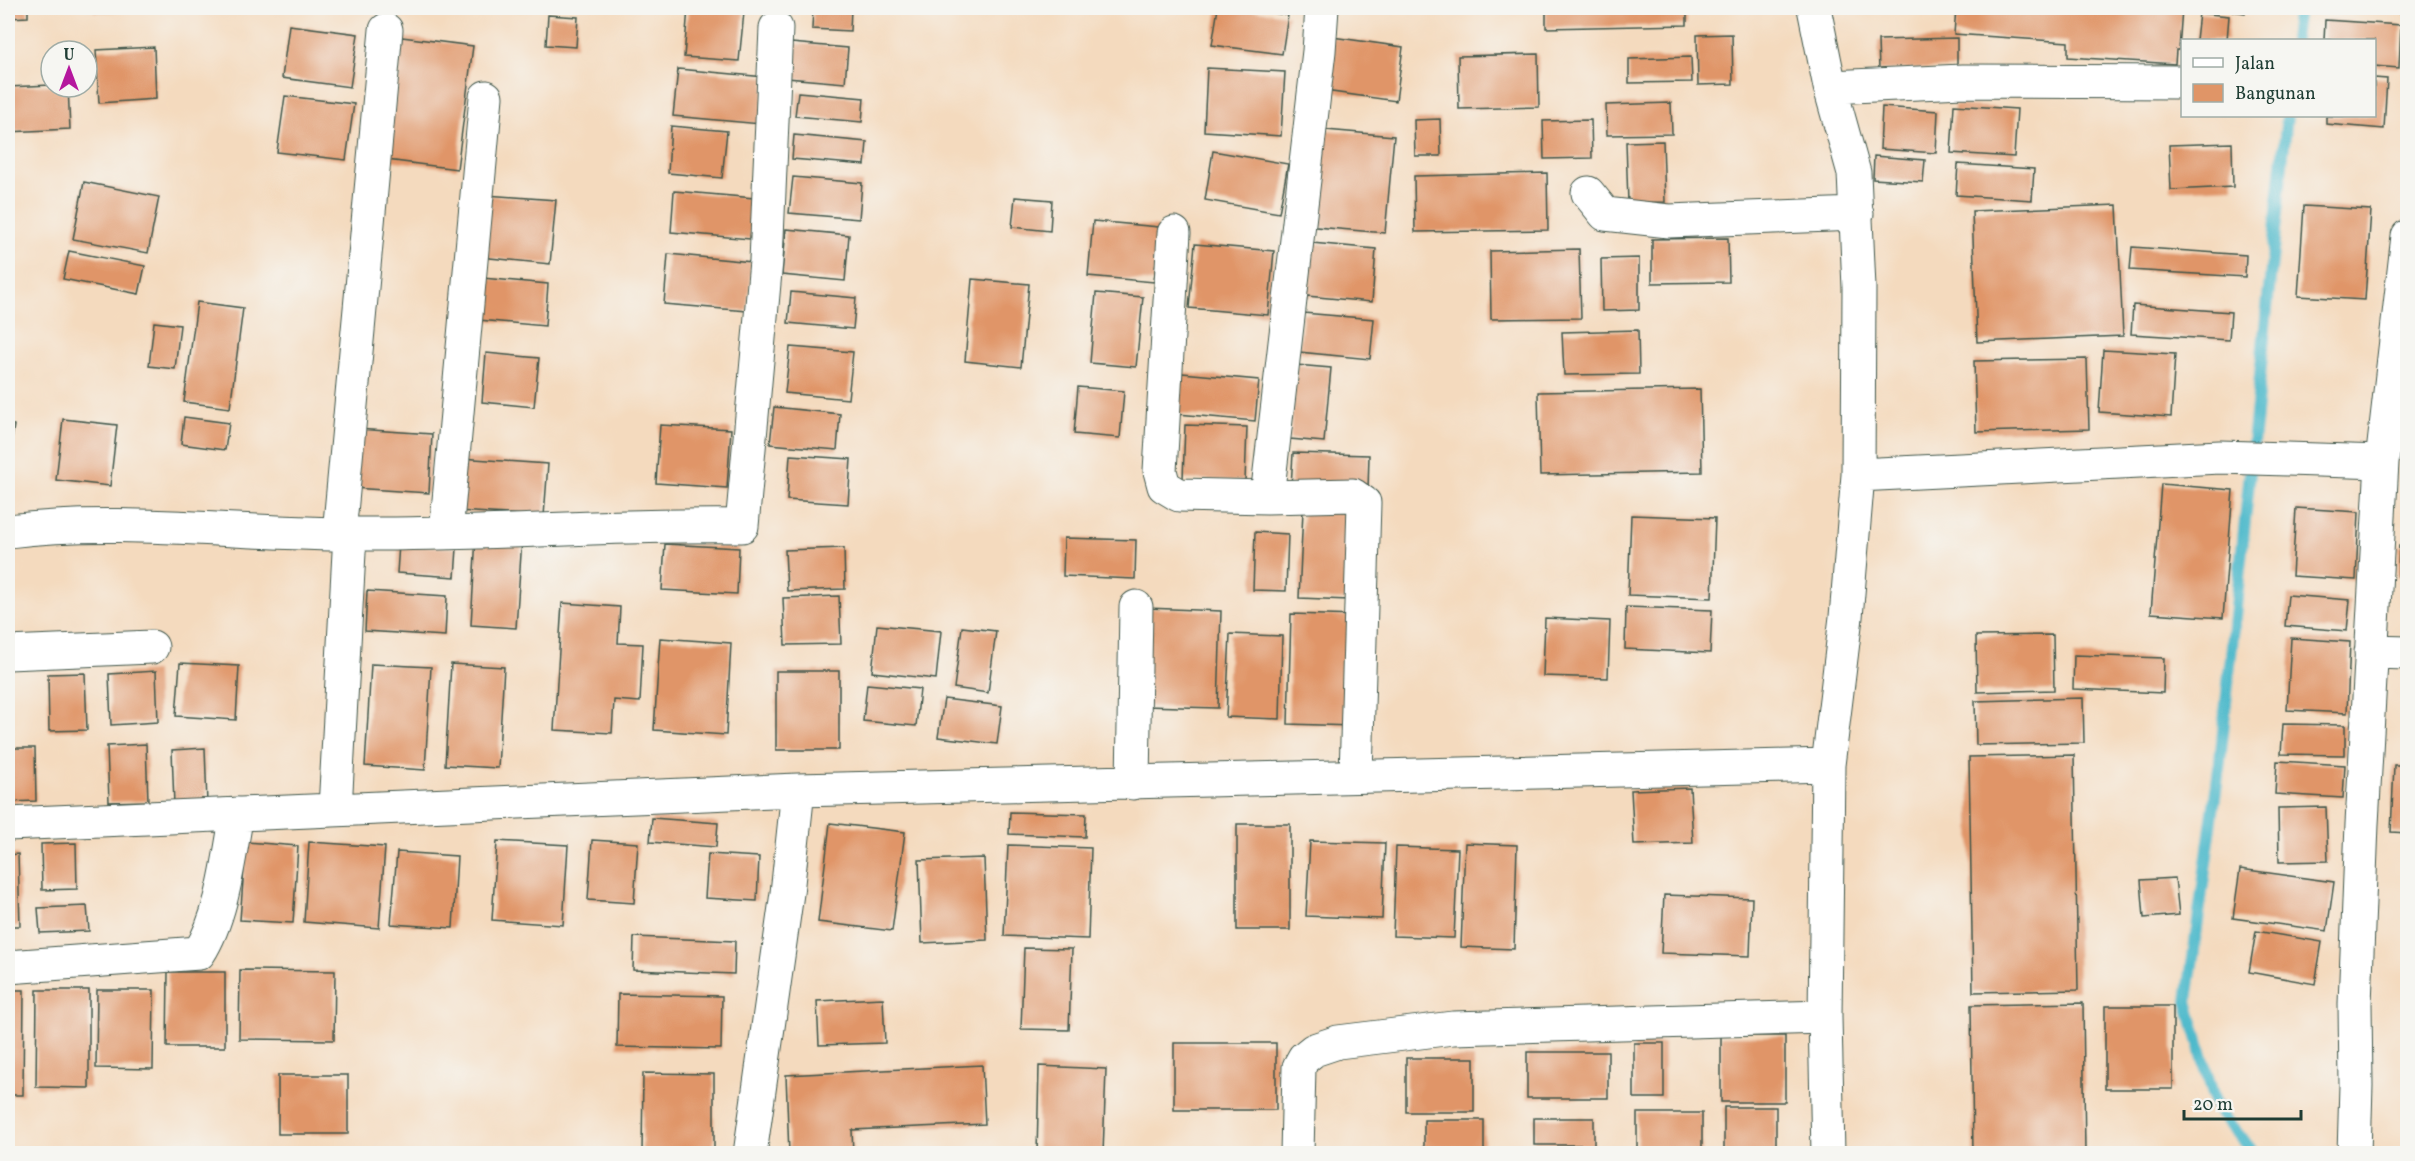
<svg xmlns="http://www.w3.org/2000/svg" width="2415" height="1161" font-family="Vollkorn,serif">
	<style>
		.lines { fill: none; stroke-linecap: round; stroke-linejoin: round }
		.stream { stroke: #4eb9cb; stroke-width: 12 }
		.building { fill: #e09567 }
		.minor-casing { stroke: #3f5549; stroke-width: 35 }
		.minor { stroke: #fff; stroke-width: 33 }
	</style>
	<rect width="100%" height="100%" fill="#f6f6f2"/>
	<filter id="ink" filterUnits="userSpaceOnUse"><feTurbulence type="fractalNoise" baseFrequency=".0167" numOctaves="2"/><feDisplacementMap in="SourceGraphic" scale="12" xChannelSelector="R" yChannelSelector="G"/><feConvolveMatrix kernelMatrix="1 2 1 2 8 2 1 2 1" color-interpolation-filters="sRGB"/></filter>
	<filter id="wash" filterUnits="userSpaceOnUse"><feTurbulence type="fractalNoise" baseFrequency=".008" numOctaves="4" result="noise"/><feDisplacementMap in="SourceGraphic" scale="24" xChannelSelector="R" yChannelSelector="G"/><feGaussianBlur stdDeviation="1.35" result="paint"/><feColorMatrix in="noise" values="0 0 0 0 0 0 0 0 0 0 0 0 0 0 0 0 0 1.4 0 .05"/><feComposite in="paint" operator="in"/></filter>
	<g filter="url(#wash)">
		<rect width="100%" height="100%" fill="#f4dabe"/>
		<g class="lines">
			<path class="stream" d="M2294 40 2298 8
				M2255 1154 2217 1109 2187 1001 2220 761 2287 116"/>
		</g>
		<g id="blocks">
			<path class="building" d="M8 8H28V17L8 18Z
				M94 8H148V10L94 12Z
				M364 8H398V9L364 11Z
				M688 8 744 12 739 61 684 57Z
				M813 8H851L850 31 812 29Z
				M1218 8H1236L1288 15 1282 54 1212 45Z
				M1546 8H1687V25L1546 28Z
				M1956 8H2182L2179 50H2176L2175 64 2068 57V42L1954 34Z
				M2207 8H2245V13Z
				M2339 8H2400V13L2339 9Z
				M2199 13 2229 16 2227 40H2196Z
				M548 15 578 17 576 47 546 45Z
				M2325 20 2401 25 2399 68 2374 66V40H2324Z
				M289 25 358 34 350 87 282 78Z
				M1732 34 1733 84 1698 85 1697 35Z
				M1325 36 1403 47 1396 101 1318 90Z
				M402 37 473 46 457 169 387 160Z
				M1957 38V68L1879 70 1878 40Z
				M791 43 848 48 845 83 787 78Z
				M154 47 156 99 99 103 96 50Z
				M1538 54 1539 107 1459 109 1458 56Z
				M1691 57 1692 82 1629 83V59Z
				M1207 68 1285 72 1281 136 1204 131Z
				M678 69 765 77 761 124 673 116Z
				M2374 78 2387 79 2384 129 2326 124V116H2374Z
				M51 85 68 87 70 129 8 132V87Z
				M798 92 864 98 862 122 795 116Z
				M285 96 354 104 346 160 277 152Z
				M1671 103 1672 134 1607 135 1606 105Z
				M1954 105 2017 109 2014 157 1951 153Z
				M1882 107 1938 111 1936 153 1880 149Z
				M1440 119 1441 156H1415L1414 120Z
				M1591 120 1592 158 1544 159 1543 121Z
				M671 126 727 131 722 178 668 173Z
				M1314 129 1394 136 1385 233 1305 226Z
				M794 135 867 142 865 165 792 159Z
				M1663 141 1665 202 1628 203 1626 142Z
				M2232 143 2233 187 2171 190 2169 145Z
				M1213 151 1288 164 1279 213 1205 200Z
				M1874 156 1925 160 1923 182 1873 179Z
				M1958 164 2034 169 2032 200 1956 195Z
				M1547 173 1548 230 1415 232 1414 176Z
				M793 177 862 183 859 219 789 213Z
				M84 182 159 197 148 253 73 239Z
				M674 191 754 198 750 239 671 232Z
				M486 195 556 200 550 264 480 257Z
				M1015 197 1052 200 1050 231 1012 227Z
				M2117 205 2123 336 1977 342 1972 211Z
				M2304 206 2371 210 2365 300 2298 296Z
				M1093 221 1159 227 1154 282 1088 276Z
				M786 229 849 235 845 281 782 275Z
				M1728 238 1729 282 1652 283V239Z
				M1301 242 1376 249 1372 302 1296 295Z
				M1195 244 1274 251 1268 315 1189 308Z
				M2132 247 2246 255 2245 277 2130 270Z
				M1579 249 1581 318 1491 319 1490 251Z
				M69 251 145 266 139 294 63 279Z
				M668 254 752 262 747 311 664 304Z
				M1639 258V310L1602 311 1601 259Z
				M472 277 548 284 545 326 468 319Z
				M972 279 1029 284 1021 367 965 361Z
				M791 292 856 298 853 329 788 323Z
				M1096 293 1143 297 1136 367 1090 363Z
				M197 302 243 308 230 408 184 402Z
				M2133 305 2231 312 2229 340 2131 334Z
				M1303 313 1374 319 1370 359 1299 352Z
				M154 322 180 325 175 369 149 366Z
				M1638 330 1639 374 1564 375 1562 332Z
				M790 347 853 352 848 399 785 393Z
				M2103 350 2175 354 2171 417 2099 412Z
				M486 353 539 358 534 407 482 402Z
				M2087 359 2089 429 1976 432 1974 361Z
				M1296 365 1331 368 1324 442 1290 439Z
				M1182 373 1259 380 1255 421 1178 414Z
				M1078 387 1124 391 1120 438 1074 434Z
				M1700 389 1702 472 1540 475 1538 392Z
				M774 407 840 414 837 450 770 444Z
				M184 417 229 423 225 450 181 444Z
				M63 419 117 425 110 486 56 480Z
				M8 424 14 425 9 459H8Z
				M660 425 731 429 727 488 656 483Z
				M1185 425 1247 427 1245 481 1183 479Z
				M356 429 432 434 429 493 353 488Z
				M1293 453 1369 455 1368 490 1291 487Z
				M790 455 851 459 848 504 787 500Z
				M460 458 548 464 544 516 457 511Z
				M2161 484 2233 490 2223 618 2151 613Z
				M2296 508 2359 512 2356 580 2292 576Z
				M1303 510 1353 512 1349 600 1299 598Z
				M1631 515 1715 518 1712 598 1628 595Z
				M1255 532 1288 534 1286 591 1253 590Z
				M476 536 522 539 516 628 471 625Z
				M1064 538 1136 540 1135 579 1063 576Z
				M399 544 457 548 455 577 397 573Z
				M665 544 739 548 737 594 662 590Z
				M2399 546H2408V576H2398Z
				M844 548 845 589 787 591 785 550Z
				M367 591 447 596 445 636 365 631Z
				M2288 595 2350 600 2347 631 2285 626Z
				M839 596 841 644 785 645 783 598Z
				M562 603 620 607 618 643 643 644 640 702 614 700 612 733 554 730Z
				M1626 607 1712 610 1710 653 1625 649Z
				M1147 608 1221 611 1218 708 1144 706Z
				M1291 614 1357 616 1353 726 1288 724Z
				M1545 618 1610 621 1608 678 1543 676Z
				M877 625 941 631 936 679 872 672Z
				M962 627 996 631 988 693 954 688Z
				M1230 634 1282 636 1280 719 1226 717Z
				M2053 635 2054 690 1977 692 1976 636Z
				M660 638 731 643 726 735 654 730Z
				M2291 638 2350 642 2347 713 2287 710Z
				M2074 655 2164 658 2163 693 2073 689Z
				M180 663 239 666 236 720 176 716Z
				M371 664 431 667 425 770 365 766Z
				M451 664 504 667 498 768 445 765Z
				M156 671 158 722 111 725 109 674Z
				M776 671H839V750H776Z
				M85 673 87 730 49 731 48 674Z
				M867 684 920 689 916 726 863 721Z
				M2083 698 2084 743 1976 745 1975 701Z
				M944 699 1002 706 997 744 938 737Z
				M2283 724 2345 725V755L2281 754Z
				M146 744 148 801 109 802 107 746Z
				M8 748H35L36 801 8 802Z
				M205 748 207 804 174 805 172 750Z
				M2074 755 2078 990 1973 992 1969 757Z
				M2277 761 2345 765 2343 798 2275 794Z
				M2394 765H2408V833L2391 832Z
				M1690 788 1693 843 1634 845 1631 790Z
				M2326 807 2328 861 2279 862 2278 808Z
				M1010 812 1086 814 1085 837 1009 834Z
				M652 818 718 823 716 847 650 842Z
				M830 823 905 832 892 931 818 922Z
				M1237 824H1290V930H1237Z
				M592 840 638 843 634 903 588 900Z
				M497 841 568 845 563 925 492 920Z
				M1310 841 1385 843 1382 919 1306 916Z
				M246 842 298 846 293 923 240 920Z
				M309 842 385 847 379 928 304 922Z
				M76 843 77 889 42 890 41 844Z
				M1465 843 1517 845 1514 949 1461 947Z
				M1008 845 1091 848 1088 939 1004 936Z
				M1396 847 1458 849 1454 938 1393 936Z
				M397 852 457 856 453 928 391 924Z
				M18 854 20 926H8V855Z
				M708 854 759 857 757 901 705 898Z
				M984 858 987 940 922 943 919 860Z
				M2240 869 2334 882 2327 931 2233 918Z
				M2175 878 2179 915 2144 918 2141 880Z
				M1664 895 1752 898 1750 956 1661 953Z
				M87 906 89 931 40 933 38 908Z
				M2256 931 2322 942 2315 984 2249 972Z
				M634 937 735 941 734 974 633 970Z
				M1024 948 1072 949 1069 1030 1021 1029Z
				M240 970 335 971 334 1040 239 1039Z
				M168 972H225V1047H167Z
				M8 990H24L23 1095H8Z
				M37 990H89V1088L36 1087Z
				M97 990H154L153 1069 96 1068Z
				M618 994 722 996 721 1049 617 1047Z
				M883 998 885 1043 819 1045 817 1001Z
				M2083 1003 2085 1154H1973L1971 1005Z
				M2105 1006H2173V1089H2105Z
				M1721 1036H1785V1102H1721Z
				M1174 1043H1276V1110H1174Z
				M1634 1043H1664V1098H1634Z
				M1527 1052H1608V1098H1527Z
				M1406 1058H1474V1112H1406Z
				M982 1065 985 1124 852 1130 853 1154H789L786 1075Z
				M1039 1066 1106 1069 1103 1154H1037Z
				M643 1073 714 1074V1154H642Z
				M278 1075H348V1134H278Z
				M1724 1107H1776V1154H1724Z
				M1637 1113H1702V1154H1637Z
				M1534 1118H1594V1145H1534Z
				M1424 1120H1484V1154H1424Z"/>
		</g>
	</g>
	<g filter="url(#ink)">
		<use href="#blocks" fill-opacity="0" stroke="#3f5549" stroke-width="1.5"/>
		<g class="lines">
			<defs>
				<path id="minor" d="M1814 8 1830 87 1854 173 1859 288 1858 475 1846 617 1828 765 1825 1017 1828 1154
					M1830 87 1963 81 2182 82
					M1588 193 1605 214 1669 221 1857 214
					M1174 233 1160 471 1164 486 1179 495 1267 497 1319 51 1322 8
					M1858 475 2220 457 2382 462
					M1267 497 1353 495 1364 503 1356 775
					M8 531C122 517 237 534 352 534 482 535 612 524 742 526L766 261 776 28
					M446 533 486 97
					M339 534 386 30
					M2371 652 2408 653
					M8 653 152 647
					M1133 783 1136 607
					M335 809 350 534
					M8 824 798 790 1828 765
					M8 967 199 953C223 916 229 857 237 814
					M750 1154 787 893 798 790
					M1297 1154 1299 1067 1304 1058 1314 1050 1338 1042 1453 1028 1825 1017
					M2354 1154 2356 1085 2355 1004 2362 824 2382 462 2408 236"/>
			</defs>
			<use href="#minor" class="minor-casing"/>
			<use href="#minor" class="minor"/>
		</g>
	</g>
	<rect width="2415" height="1161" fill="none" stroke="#f6f6f2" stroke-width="30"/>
	<rect x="2181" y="39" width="195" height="78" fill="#f6f6f2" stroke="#a0aca6" stroke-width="1.5"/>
	<rect x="2193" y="58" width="30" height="9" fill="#ffffff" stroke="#a0aca6" stroke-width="1.5"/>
	<text x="2235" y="69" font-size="18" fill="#1f3d34">Jalan</text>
	<rect x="2193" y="84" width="30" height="18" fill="#e09567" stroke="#a0aca6" stroke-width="1.5"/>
	<text x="2235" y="99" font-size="18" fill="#1f3d34">Bangunan</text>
	<g transform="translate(69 69)"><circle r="28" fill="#f6f6f2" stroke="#a0aca6" stroke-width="1.5"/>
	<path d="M0-4.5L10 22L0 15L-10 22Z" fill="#b5179e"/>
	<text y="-9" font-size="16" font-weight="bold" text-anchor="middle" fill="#1f3d34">U</text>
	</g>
	<path d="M2184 1110v9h117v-9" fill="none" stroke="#1f3d34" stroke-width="3"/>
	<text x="2193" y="1110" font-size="18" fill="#1f3d34" stroke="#f6f6f2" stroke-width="4.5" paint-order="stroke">20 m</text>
</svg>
